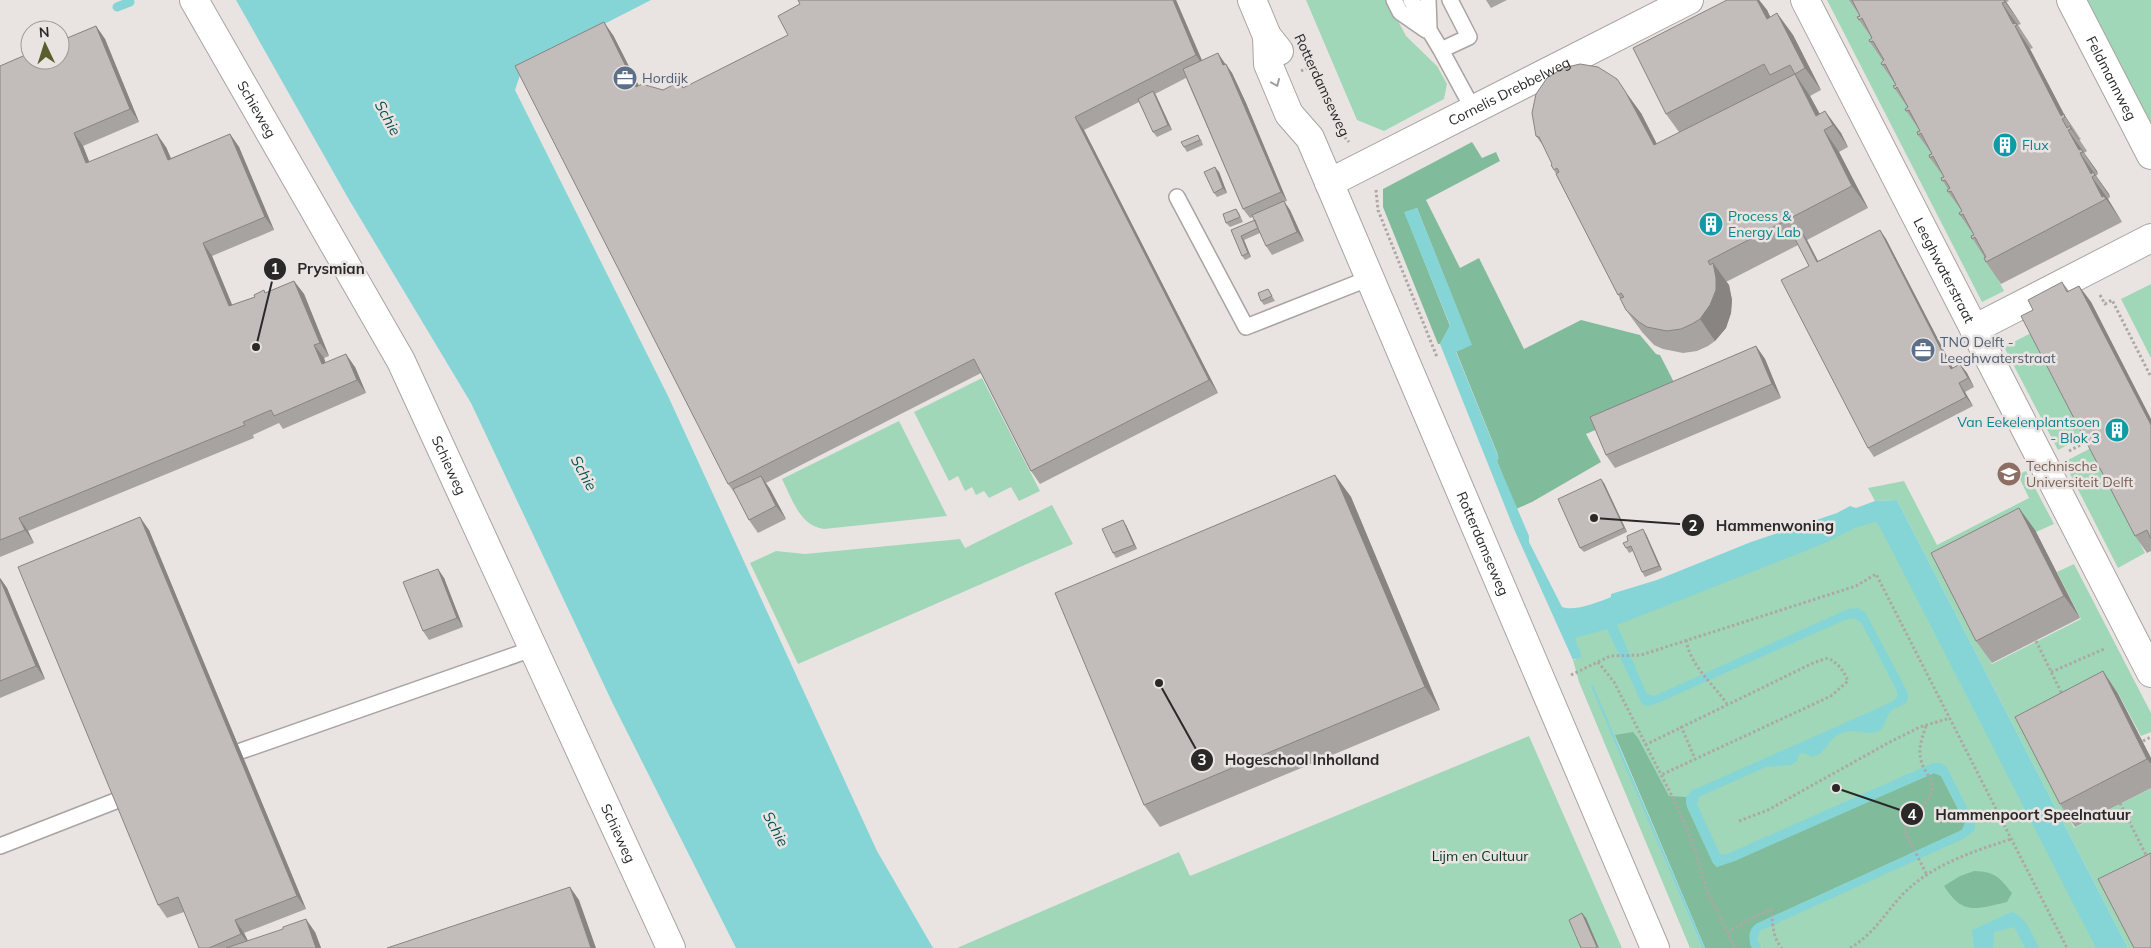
<svg xmlns="http://www.w3.org/2000/svg" width="2151" height="948" font-family="Mulish,sans-serif">
	<style>
		.green { fill: #a1d7b9 }
		.forest { fill: #80bc9b }
		.water { fill: #85d4d6 }
		.lines { fill: none; stroke-linecap: round; stroke-linejoin: round }
		.stream { stroke: #85d4d6; stroke-width: 9 }
		.lane-casing { stroke: #a9a4a2; stroke-width: 18 }
		.street-casing { stroke: #a9a4a2; stroke-width: 30 }
		.secondary-casing { stroke: #a9a4a2; stroke-width: 30 }
		.path { stroke: #aca8a5; stroke-width: 3; stroke-dasharray: 2.5 2.5; stroke-linecap: butt }
		.lane { stroke: #fff; stroke-width: 15 }
		.street { stroke: #fff; stroke-width: 28 }
		.secondary { stroke: #fff; stroke-width: 28 }
		.wall { fill: #a7a3a0 }
		.shaded-wall { fill: #888482 }
		.building { fill: #c2bdba; stroke: #888482 }
		.oneway { stroke: #a09f9e }
		.labels { text-anchor: middle; dominant-baseline: central; stroke-width: 5; stroke-linejoin: round; paint-order: stroke }
		.street-label { font-size: 14px; fill: #2b2928; stroke: #e9e4e1 }
		.service-label { font-size: 14px; fill: #4e5e75; stroke: #e9e4e1; text-anchor: start }
		.culture-label { font-size: 14px; fill: #0d838f; stroke: #e9e4e1; text-anchor: start }
		.education-label { font-size: 14px; fill: #785e54; stroke: #e9e4e1; text-anchor: start }
		.park-label { font-size: 14px; fill: #01341f; stroke: #e9e4e1 }
		.water-label { font-size: 15px; font-style: italic; fill: #075153; stroke: #e9e4e1 }
		.leader { fill: none; stroke: #2b2928; stroke-width: 2 }
		.callout-dot { fill: #2b2928; stroke: #e9e4e1; stroke-width: 2 }
		.mark-label { font-size: 15px; text-anchor: middle; font-weight: bold; fill: #fff }
		.callout-label { font-size: 15px; text-anchor: middle; font-weight: bold; fill: #2b2928; stroke: #e9e4e1; stroke-width: 5; stroke-linejoin: round; paint-order: stroke }
	</style>
	<rect width="100%" height="100%" fill="#e9e4e1"/>
	<path class="green" d="M1306 0H1387L1406 36 1437 66 1447 84 1444 99 1384 131 1357 120Z
		M1827 0H1854L2004 291 1982 302Z
		M2087 0H2151V123Z
		M2151 284V358L2121 299Z
		M2031 333 2084 436 2058 450 2004 347Z
		M982 378 1040 491 1019 501 1011 487 989 498 984 491 976 495 972 487 965 491 958 476 949 481 914 412Z
		M899 421 947 516 824 529C800 526 792 499 782 479Z
		M2091 448 2145 553 2118 568 2064 462Z
		M2026 471 2054 524 2036 532 2035 530 1945 576 1992 664 2081 619 2057 572 2074 564 2151 713V732L2141 736 2118 693 2030 739 2074 828 2151 788V881L2136 948H2128L1897 500 1875 501 1868 488 1904 481 1937 545 2029 498 2018 475Z
		M1052 505 1073 544 798 664 750 563 776 551 805 554 960 539 965 548Z
		M1886 509 2117 948H1714L1596 696 1702 948H1690L1579 682 1573 660H1576L1564 629Z
		M1529 736 1622 948H957L1179 852 1190 876Z"/>
	<path class="forest" d="M1472 142 1482 158 1496 152 1500 161 1426 200 1460 268 1479 258 1524 349 1581 320 1640 335 1656 354 1660 355 1680 394 1586 434 1601 462 1532 502 1516 509 1497 461 1498 455 1456 351 1471 344 1417 208 1405 213 1450 326 1440 344H1438L1383 207V189Z
		M1633 732 1638 738 1669 796 1686 797 1687 807 1713 863 1717 867 1934 773 1941 776 1965 823 1962 830 1756 924 1750 943 1752 948H1705L1615 735Z
		M1974 871C1996 872 1999 877 2012 893L2007 902C1976 909 1963 916 1944 886L1960 876Z"/>
	<path class="water" d="M236 0H651L526 64 522 69 515 90 668 396 877 851 933 948H736L613 704 471 403 348 198Z
		M1417 208 1472 345 1456 352 1499 458 1497 461 1529 536V542L1562 607C1574 612 1599 602 1611 597V594L1657 580 1751 542 1837 513 1850 506 1856 508 1875 501 1897 500 2128 948H2096L1898 562 1878 524 1875 522 1855 528 1823 544 1617 625 1647 694 1654 696 1848 609 1857 608 1865 612 1906 689C1914 709 1895 703 1889 714 1884 721 1886 729 1876 732 1862 735 1853 727 1838 735 1827 741 1826 754 1812 757L1804 753 1799 754 1797 761 1791 765 1766 767 1699 797 1697 804 1720 854H1727L1933 763H1940L1946 766 1975 823V830L1963 839 1760 931 1757 939 1761 948H1752C1748 939 1748 930 1756 924L1962 830 1965 823 1964 819 1941 776 1934 773 1735 861 1717 867 1713 863 1686 804V797L1691 791 1892 702 1897 697V691L1861 622 1854 618 1845 620 1658 703 1648 706 1642 704 1607 629 1575 638 1582 657 1573 660 1514 529 1440 344 1450 325 1404 212Z
		M1593 685 1705 948H1702L1591 686Z
		M2012 912C2027 918 2032 934 2039 948H2025L2014 927 1994 932 1993 948H1974L1972 930Z"/>
	<g class="lines">
		<path class="stream" d="M117 7 130 2"/>
		<defs>
			<path id="lane" d="M1394 0 1400 12 1426 30
				M1411 0 1441 50 1473 109
				M1428 0 1429 28
				M1441 50 1469 37 1450 0
				M1177 197 1246 327 1370 278
				M241 751 532 649
				M0 846 118 800"/>
			<g id="street">
				<path id="s1" d="M1805 0 2151 673"/>
				<path id="s2" d="M2071 0 2151 155"/>
				<path id="s3" d="M1329 183 1689 0"/>
				<path d="M1974 329 2151 238"/>
			</g>
			<g id="secondary">
				<path id="s4" d="M194 0 401 361 671 948"/>
				<path d="M1252 0 1267 36 1279 51"/>
				<path id="s5" d="M1267 36 1268 64 1289 114 1310 138 1325 173 1655 948"/>
			</g>
		</defs>
		<use href="#lane" class="lane-casing"/>
		<use href="#street" class="street-casing"/>
		<use href="#secondary" class="secondary-casing"/>
		<path class="path" d="M1308 55 1342 134 1349 142
			M1301 71 1312 66
			M1376 190 1378 210 1437 357
			M2100 295 2105 304 2112 300 2151 377
			M2069 451 2088 441
			M1686 640C1691 667 1712 682 1727 704
			M2036 641 2063 696
			M1598 662 1614 682 1677 806 1695 849 1707 891 1735 948
			M2051 672 2106 648
			M1571 675 1610 656 1641 655 1856 586 1876 574 2067 948
			M1681 726 1695 759
			M1926 726C1922 738 1918 748 1921 760 1923 772 1936 780 1931 793 1927 805 1912 812 1904 821L1906 834 1927 875
			M2143 741 2151 737
			M1645 745 1813 663 1828 658C1839 664 1843 670 1848 681L1831 696 1661 775
			M2120 803 2151 865
			M1739 821 1768 810 1888 743 1920 727 1950 718
			M1727 933 1745 922 1771 909C1773 922 1772 938 1782 948
			M1850 948C1874 934 1885 913 1903 894 1933 864 1972 852 2011 839"/>
		<use href="#lane" class="lane"/>
		<use href="#street" class="street"/>
		<use href="#secondary" class="secondary"/>
	</g>
	<path class="wall" d="M798 0H1176L1202 60 1224 62 1232 73 1246 103 1287 201 1284 202 1290 210 1304 241 1272 255 1266 246 1260 233 1244 240 1251 257 1245 260 1242 256 1231 230 1255 220 1253 217 1250 218 1243 209 1186 78 1155 94 1172 130 1157 137 1153 132 1139 102 1084 130 1218 393 1040 484 1031 471 981 373 766 483 770 489 786 519 758 533 749 520 737 496 728 484 613 35 639 86 663 90 679 82 684 88 788 35 800 4Z
		M1486 0H1507L1491 8Z
		M1727 0H1759L1767 10 1770 17 1777 13 1793 35 1821 90 1810 96 1805 88 1810 96 1820 114 1825 111 1841 133 1848 147 1839 152 1868 208 1807 240 1818 261 1880 230 1886 239 1953 368 1960 364 1967 373 1974 387 1965 392 1973 406 1874 457 1868 448 1809 266 1798 245 1726 282 1729 285 1732 300 1731 313 1726 328 1715 341 1708 346 1697 351 1683 353 1663 349 1654 345 1642 332 1626 310 1556 174 1554 170 1552 164 1545 148 1536 136 1641 113 1657 144 1679 132 1666 114Z
		M1849 0H2008L2009 1 2006 2 2021 24 2018 25 2031 45 2033 48 2030 49 2065 116 2079 137 2081 139 2079 140 2087 151 2084 153 2097 171 2098 174 2096 176 2109 194 2110 197 2108 199 2122 222 2001 284 1986 262 1985 258 1971 236 1974 235 1960 215 1962 211 1948 192V189L1941 178 1944 177 1930 158 1932 154 1918 135 1920 131 1905 109 1908 108 1895 89 1896 85 1882 65 1883 61 1870 42 1872 38 1859 20 1860 16Z
		M96 26 105 39 139 122 83 146 89 162 166 147 171 158 230 134 239 147 274 230 212 256 232 305 266 293 294 281 304 294 329 356 324 358 325 363 355 367 366 393 283 429 279 423 253 435 254 438 28 531 34 543 0 557V66Z
		M1201 139 1203 145 1187 152 1184 147Z
		M1219 172 1227 193 1217 197 1214 193Z
		M1236 209 1239 213 1243 222 1230 227 1226 223Z
		M2062 282 2069 291 2079 286 2091 302 2151 419V551L2147 553 2135 536Z
		M1268 289 1275 301 1264 305 1261 301Z
		M1756 346 1765 359 1781 398 1615 468 1606 455Z
		M1335 475 1351 497 1440 710 1160 827 1144 805Z
		M1604 483 1627 532 1584 552 1580 548Z
		M2019 508 2035 530 2080 618 1992 663 1976 641Z
		M1126 525 1137 549 1116 558 1113 553Z
		M149 530 306 909 244 933 248 941 315 932 321 948H199L184 912 167 918 158 905Z
		M1646 534 1662 570 1645 577 1642 572 1633 551 1629 553 1626 548 1628 541Z
		M438 569 444 578 463 627 429 640 423 631Z
		M0 578 7 588 45 679 0 698Z
		M2103 671 2118 694 2151 758V788L2075 827 2060 804Z"/>
	<path class="shaded-wall" d="M1173 0H1176L1205 68 1196 55Z
		M1757 0H1759L1767 10 1782 41 1767 19Z
		M2005 0 2021 24 2005 2Z
		M2002 3 2031 45 2033 48 2017 25 2015 26Z
		M1777 13 1793 35 1821 90 1805 68Z
		M604 22 613 35 646 100 636 87Z
		M96 26 105 39 139 122 130 109Z
		M2015 26 2030 49 2065 116 2081 139 2065 117 2061 116Z
		M1218 53 1224 62 1230 74 1223 65Z
		M1226 64 1232 73 1246 103 1287 201 1281 192Z
		M1795 74 1810 96 1827 128 1816 116Z
		M1153 91 1156 95 1172 130 1168 125Z
		M1625 91 1641 113 1669 168 1654 145Z
		M1825 111 1841 133 1848 147 1833 125Z
		M1075 117 1084 130 1218 393 1209 380Z
		M2070 126 2085 148 2087 151 2071 129Z
		M1824 130 1839 152 1868 208 1852 186Z
		M2068 130 2097 171 2098 174 2083 152 2080 153Z
		M74 133 83 146 95 176 86 163Z
		M157 134 166 147 177 173 168 160Z
		M230 134 239 147 274 230 265 217Z
		M2080 153 2109 194 2110 197 2095 175 2093 176Z
		M1215 167 1219 172 1227 193 1223 188Z
		M2092 177 2108 199 2122 222 2106 199 2102 197Z
		M1284 201 1290 210 1304 241 1297 232Z
		M1880 230 1886 239 1958 378 1951 369Z
		M1801 231 1807 240 1823 271 1817 262Z
		M1241 236 1244 240 1251 257 1248 253Z
		M203 243 212 256 238 319 229 306Z
		M1708 261 1715 271 1713 263 1729 285 1732 300 1731 313 1726 328 1715 341 1700 319 1710 265Z
		M294 281 304 294 329 356 320 343Z
		M2079 286 2091 302 2151 419V425Z
		M314 345 324 358 331 377 322 364Z
		M1756 346 1765 359 1781 398 1772 384Z
		M346 354 355 367 366 393 357 380Z
		M1960 364 1967 373 1974 387 1968 378Z
		M1959 383 1965 392 1973 406 1966 397Z
		M1335 475 1351 497 1440 710 1425 687Z
		M761 476 770 489 786 519 776 506Z
		M1601 479 1604 483 1627 532 1624 528Z
		M2019 508 2035 530 2080 618 2064 596Z
		M140 517 149 530 306 909 297 896Z
		M19 518 28 531 34 543 25 530Z
		M1123 520 1126 525 1137 549 1134 545Z
		M1643 529 1646 534 1662 570 1659 566Z
		M438 569 444 578 463 627 457 618Z
		M0 578 7 588 45 679 36 666 0 579Z
		M2103 671 2118 694 2151 758V764L2147 759Z
		M570 887 579 900 596 948H591Z
		M1582 913 1586 918 1599 948 1597 947Z
		M306 919 315 932 321 948H316Z
		M235 920 244 933 251 947 241 934Z"/>
	<path class="building" d="M798 0H1173L1196 55 1075 117 1209 380 1031 471 974 359 728 484 515 66 604 22 636 87 642 84 663 90 679 82 683 88 788 35 778 16 800 4Z
		M1727 0H1757L1767 19 1777 13 1805 68 1795 74 1790 65 1770 75 1764 64 1666 114 1633 48Z
		M1852 0H2004L2005 2 2002 3 2013 24 2016 23 2017 25 2015 26 2061 116 2064 114 2065 117 2062 119 2067 128 2070 126 2071 129 2068 130 2079 150 2081 149 2083 152 2080 153 2091 174 2093 172 2095 175 2092 177 2102 197 2104 196 2106 199 1986 262 1984 258 1986 257 1975 237 1972 239 1971 236 1974 235 1963 214 1960 215 1959 213 1962 211 1951 191 1948 192 1947 190 1950 188 1945 180 1942 181 1941 178 1944 177 1933 156 1930 158 1929 155 1932 154 1921 133 1918 135 1917 132 1920 131 1909 110 1906 111 1905 109 1908 107 1897 87 1895 89 1893 86 1896 85 1885 64 1882 65 1881 63 1884 60 1873 41 1870 42 1869 40 1872 38 1862 18 1859 20 1857 17 1860 16Z
		M96 26 130 109 74 133 86 163 157 134 168 160 230 134 265 217 203 243 229 306 255 297 254 295 264 290 265 293 294 281 320 343 314 345 322 364 346 354 357 380 274 416 271 410 243 422 245 425 19 518 25 530 0 540V66L30 53V60H60V41Z
		M1218 53 1223 65 1226 64 1239 94 1281 192 1243 209 1183 69Z
		M1580 64 1598 67 1617 79 1625 91 1654 145 1795 74 1816 116 1825 111 1833 125 1824 130 1852 186 1708 261 1710 265 1713 263 1716 278V290L1710 305 1700 319 1692 324 1681 329 1667 331 1647 327 1639 322 1626 310 1620 298 1624 297 1621 293 1618 295 1556 174 1559 172 1557 168 1554 170 1551 165 1552 164 1539 137 1536 136 1532 113 1536 94 1547 78 1563 68Z
		M1153 91 1168 125 1153 132 1138 99Z
		M1198 135 1200 140 1184 147 1181 142Z
		M1215 167 1223 188 1214 193 1204 172Z
		M1284 201 1297 232 1266 246 1252 215Z
		M1236 209 1240 217 1226 223 1223 214Z
		M1255 220 1258 228 1241 236 1248 253 1242 256 1231 230Z
		M1880 230 1951 369 1960 364 1968 378 1959 383 1966 397 1868 448 1781 280 1809 266 1793 235 1801 231 1817 262Z
		M2062 282 2067 292 2079 286 2151 425V539L2147 530 2135 536 2021 316 2033 310 2028 300Z
		M1268 289 1272 296 1261 301 1258 293Z
		M1756 346 1772 384 1606 455 1590 417Z
		M1335 475 1425 687 1144 805 1055 593Z
		M761 476 776 506 749 520 733 489Z
		M1601 479 1624 528 1580 548 1558 499Z
		M2019 508 2064 596 1976 641 1931 553Z
		M140 517 297 896 235 920 241 934 209 948H199L178 897 158 905 18 567Z
		M1123 520 1134 545 1113 553 1102 529Z
		M1643 529 1659 566 1642 572 1631 546 1626 548 1623 543 1628 541 1627 536Z
		M438 569 457 618 423 631 403 582Z
		M0 579 36 666 0 681Z
		M2103 671 2147 759 2060 804 2015 717Z
		M2151 853V948H2134L2098 879Z
		M570 887 591 948H387Z
		M1582 913 1597 947 1595 948H1581L1569 920Z
		M306 919 316 948H226L283 929V927Z"/>
	<defs><path id="oneway-chevron" d="M-2-3.5L2.5 0L-2 3.5" fill="none" stroke-width="1.6" stroke-linecap="round" stroke-linejoin="round" transform="scale(1.25)"/></defs>
	<use class="oneway" href="#oneway-chevron" transform="translate(1276 83) rotate(67)"/>
	<defs>
		<symbol id="office-disc" viewBox="-11 -11 22 22"><circle r="9.5" fill="#5c6f8a" stroke="#e9e4e1"/><path d="M-6-3h4V-5.5h4V-3h4V5H-6ZM-1-4.5V-3h2v-1.5ZM-6 0V1H6V0Z" fill="#fff"/></symbol>
		<symbol id="building-disc" viewBox="-11 -11 22 22"><circle r="9.5" fill="#0f9aa8" stroke="#e9e4e1"/><path d="M-4-6H4V6H1V3H-1V6H-4ZM-2.5-4.3h1.7v1.8h-1.7ZM.8-4.3h1.7v1.8H.8ZM-2.5-1h1.7V.8h-1.7ZM.8-1h1.7V.8H.8Z" fill="#fff"/></symbol>
		<symbol id="university-disc" viewBox="-11 -11 22 22"><circle r="9.5" fill="#8d6e63" stroke="#e9e4e1"/><path d="M0-5L7-2L0 1L-7-2ZM-4 1L0 2.5L4 1V4Q0 6-4 4Z" fill="#fff"/></symbol>
	</defs>
	<g fill-rule="evenodd">
		<use href="#office-disc" x="611" y="64" width="28" height="28"/>
		<use href="#building-disc" x="1991" y="131" width="28" height="28"/>
		<use href="#building-disc" x="1697" y="210" width="28" height="28"/>
		<use href="#office-disc" x="1909" y="336" width="28" height="28"/>
		<use href="#building-disc" x="2103" y="416" width="28" height="28"/>
		<use href="#university-disc" x="1995" y="460" width="28" height="28"/>
	</g>
	<g class="labels">
		<g class="street-label">
			<text stroke="none"><textPath href="#s2" startOffset="88">Feldmannweg</textPath></text>
			<text transform="translate(1322 85) rotate(65)">Rotterdamseweg</text>
			<text stroke="none"><textPath href="#s3" startOffset="202">Cornelis Drebbelweg</textPath></text>
			<text stroke="none"><textPath href="#s4" startOffset="126">Schieweg</textPath></text>
			<text stroke="none"><textPath href="#s1" startOffset="304">Leeghwaterstraat</textPath></text>
			<text stroke="none"><textPath href="#s4" startOffset="531">Schieweg</textPath></text>
			<text stroke="none"><textPath href="#s5" startOffset="555">Rotterdamseweg</textPath></text>
			<text stroke="none"><textPath href="#s4" startOffset="936">Schieweg</textPath></text>
		</g>
		<g class="service-label">
			<text x="642" y="78">Hordijk</text>
			<text x="1940" y="342">TNO Delft -<tspan x="1940" dy="16">Leeghwaterstraat</tspan></text>
		</g>
		<g class="culture-label">
			<text x="2022" y="145">Flux</text>
			<text x="1728" y="216">Process &amp;<tspan x="1728" dy="16">Energy Lab</tspan></text>
			<text x="2100" y="422" text-anchor="end">Van Eekelenplantsoen<tspan x="2100" dy="16">- Blok 3</tspan></text>
		</g>
		<g class="education-label">
			<text x="2026" y="466">Technische<tspan x="2026" dy="16">Universiteit Delft</tspan></text>
		</g>
		<g class="park-label">
			<text x="1480" y="856">Lijm en Cultuur</text>
		</g>
		<g class="water-label">
			<text transform="translate(388 118) rotate(61)">Schie</text>
			<text transform="translate(584 473) rotate(61)">Schie</text>
			<text transform="translate(776 829) rotate(62)">Schie</text>
		</g>
	</g>
	<path class="leader" d="M256 347L275 269M1594 518L1693 525M1159 683L1202 760M1836 788L1912 814"/>
	<g class="callout-dot">
		<circle cx="256" cy="347" r="5"/>
		<circle cx="1594" cy="518" r="5"/>
		<circle cx="1159" cy="683" r="5"/>
		<circle cx="1836" cy="788" r="5"/>
		<circle cx="275" cy="269" r="12"/>
		<circle cx="1693" cy="525" r="12"/>
		<circle cx="1202" cy="760" r="12"/>
		<circle cx="1912" cy="814" r="12"/>
	</g>
	<g class="mark-label">
		<text x="275" y="274">1</text>
		<text x="1693" y="531">2</text>
		<text x="1202" y="765">3</text>
		<text x="1912" y="820">4</text>
	</g>
	<g class="callout-label">
		<text x="331" y="274">Prysmian</text>
		<text x="1775" y="531">Hammenwoning</text>
		<text x="1302" y="765">Hogeschool Inholland</text>
		<text x="2033" y="820">Hammenpoort Speelnatuur</text>
	</g>
	<g transform="translate(45 45) rotate(356)"><circle r="24" fill="#e9e4e1" stroke="#9d9997"/>
	<path d="M0-4L9 19L0 12L-9 19Z" fill="#595e2c"/>
	<text y="-8" font-size="14" font-weight="bold" text-anchor="middle" fill="#2b2928">N</text>
	</g>
</svg>
